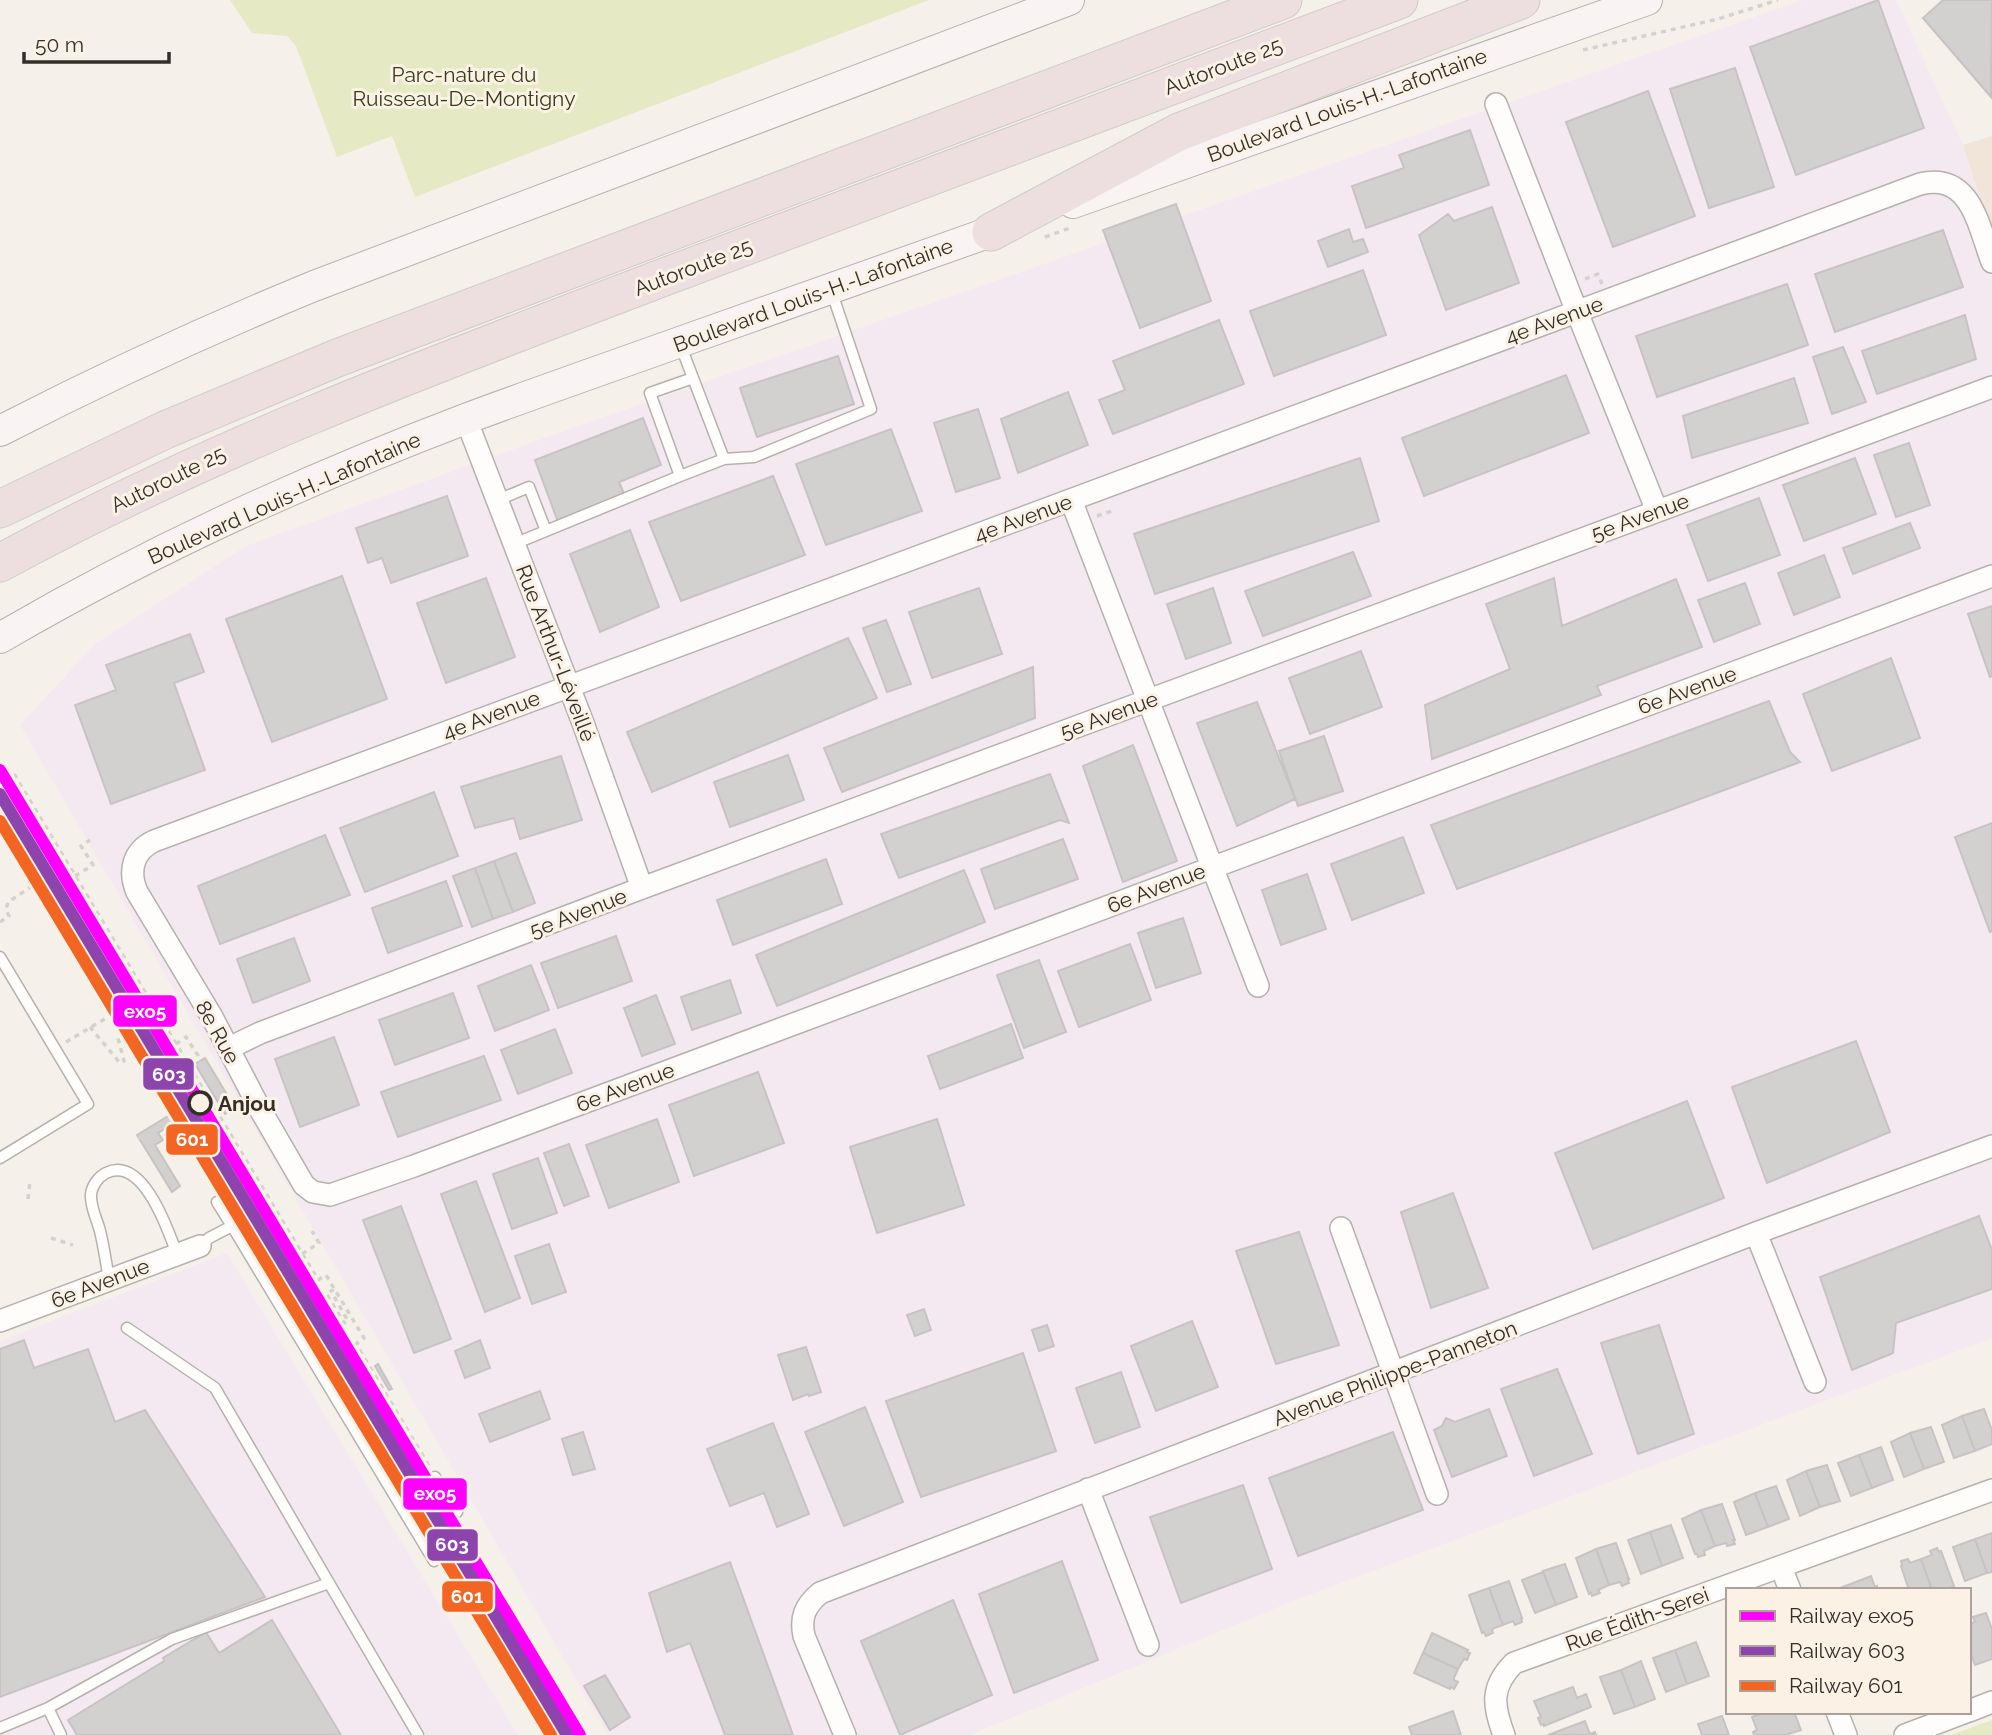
<svg xmlns="http://www.w3.org/2000/svg" width="1992" height="1735" font-family="Raleway,sans-serif">
	<style>
		.built { fill: #f0e5d8 }
		.industrial { fill: #f4e9f0 }
		.green { fill: #e5eac5 }
		.building { fill: #d3d0d0; stroke: #c7c3c4; stroke-width: 2 }
		.lines { fill: none; stroke-linecap: round; stroke-linejoin: round }
		.lane-casing { stroke: #b5b1ac; stroke-width: 13 }
		.street-casing { stroke: #b5b1ac; stroke-width: 24 }
		.secondary-casing { stroke: #b5b1ac; stroke-width: 32 }
		.highway-casing { stroke: #cfccc9; stroke-width: 39 }
		.path { stroke: #d4d2cf; stroke-width: 3.5; stroke-dasharray: 5 5; stroke-linecap: butt }
		.lane { stroke: #fefdfc; stroke-width: 10 }
		.street { stroke: #fefdfc; stroke-width: 21 }
		.secondary { stroke: #f9f3f3; stroke-width: 30 }
		.highway { stroke: #eddfe0; stroke-width: 37 }
		.rail-1-casing { stroke: #fbf1e5; stroke-width: 18 }
		.rail-2-casing { stroke: #fbf1e5; stroke-width: 18 }
		.rail-3-casing { stroke: #fbf1e5; stroke-width: 18 }
		.rail-1 { stroke: #f0f; stroke-width: 12 }
		.rail-2 { stroke: #8e44ad; stroke-width: 12 }
		.rail-3 { stroke: #f26522; stroke-width: 12 }
		.stop-dot { fill: #fbf1e5; stroke: #322e2a; stroke-width: 3.5 }
		.labels { text-anchor: middle; dominant-baseline: central; stroke-width: 6; stroke-linejoin: round; paint-order: stroke }
		.street-label { font-size: 21px; fill: #322e2a; stroke: #fbf1e5 }
		.park-label { font-size: 21px; fill: #363d19; stroke: #fbf1e5 }
		.stop-label { font-size: 21px; font-weight: bold; fill: #322e2a; stroke: #fbf1e5; text-anchor: start }
		.line-badge { stroke: #fbf1e5; stroke-width: 2.5 }
		.badge-label { font-size: 19px; text-anchor: middle; font-weight: bold; fill: #fff }
	</style>
	<rect width="100%" height="100%" fill="#f6f0ea"/>
	<path class="built" d="M1992 136V237L1963 145Z"/>
	<path class="industrial" d="M1803 0H1896L1963 145 1992 237V1338L1298 1599 970 1735H608L20 725 95 644 246 546 547 437Z
		M227 1253 518 1735H0V1341Z"/>
	<path class="green" d="M230 0H929L415 197 392 136 337 157 296 46 287 36 252 33Z
		M1992 1720V1735H1951Z"/>
	<path class="building" d="M1878 0 1924 128 1796 175 1750 47Z
		M1943 0H1992L1991 97 1923 18Z
		M1735 68 1774 187 1709 208 1670 89Z
		M1648 91 1695 216 1613 247 1566 122Z
		M1470 130 1489 185 1366 228 1352 186 1404 168 1399 155Z
		M1176 204 1211 301 1140 328 1103 230Z
		M1492 207 1519 283 1446 310 1419 235 1448 214 1454 221Z
		M1349 229 1353 242 1363 239 1368 252 1328 267 1318 241Z
		M1943 230 1963 287 1835 332 1815 274Z
		M1363 270 1386 335 1274 376 1250 311Z
		M1787 284 1808 345 1657 397 1636 336Z
		M1965 315 1976 359 1877 394 1862 351Z
		M1219 320 1244 384 1113 434 1099 400 1125 390 1113 361Z
		M1843 347 1866 402 1832 414 1813 357Z
		M838 356 854 404 757 437 740 388Z
		M1566 375 1589 433 1424 496 1402 438Z
		M1794 378 1808 423 1692 458 1683 416Z
		M1068 392 1088 445 1018 473 1001 419Z
		M978 409 1000 478 956 492 934 423Z
		M643 418 661 465 619 482 625 496 558 522 535 460Z
		M891 429 922 511 826 545 796 464Z
		M1909 443 1930 505 1896 517 1874 455Z
		M1360 458 1379 521 1155 594 1134 534Z
		M1855 458 1876 514 1804 541 1783 485Z
		M773 476 805 555 681 601 649 522Z
		M447 496 468 556 391 583 382 558 368 563 356 528Z
		M1759 498 1780 555 1708 581 1687 525Z
		M1910 523 1920 548 1853 574 1843 548Z
		M630 530 659 607 600 632 570 554Z
		M1353 552 1371 596 1263 636 1245 591Z
		M1824 555 1840 597 1794 615 1778 573Z
		M342 576 387 699 272 742 226 619Z
		M486 578 515 657 446 683 417 603Z
		M1554 578 1562 626 1676 579 1702 647 1597 686 1601 695 1432 759 1425 705 1510 669 1486 604Z
		M1745 583 1760 624 1714 642 1698 600Z
		M979 588 1002 654 932 678 909 612Z
		M1213 588 1231 643 1186 659 1167 604Z
		M1992 606V676L1990 677 1968 614Z
		M886 620 911 684 887 692 863 628Z
		M190 634 204 672 174 683 205 770 111 804 75 705 116 690 106 665Z
		M848 638 877 698 652 792 627 732Z
		M1361 651 1382 707 1310 734 1289 678Z
		M1891 658 1920 738 1832 771 1803 694Z
		M1033 667 1035 718 842 792 824 748Z
		M1769 701 1790 752 1800 762 1457 889 1431 825Z
		M1257 702 1295 799 1237 826 1197 723Z
		M1324 736 1343 791 1298 806 1279 751Z
		M1133 745 1177 861 1123 882 1083 766Z
		M788 755 804 800 730 827 714 782Z
		M561 756 582 820 520 839 514 818 475 828 461 787Z
		M1050 774 1069 823 1060 820 899 878 881 834Z
		M434 792 458 856 365 892 340 828Z
		M1992 823V931L1990 932 1955 837Z
		M325 835 350 895 220 944 198 886Z
		M1403 837 1424 893 1352 920 1331 864Z
		M1063 839 1078 879 995 909 981 869Z
		M516 853 535 903 513 912 494 861Z
		M826 859 842 904 733 945 717 900Z
		M494 861 513 912 493 919 475 868Z
		M475 868 493 919 472 927 453 876Z
		M964 870 985 922 777 1006 756 955Z
		M1307 874 1326 929 1281 945 1262 890Z
		M446 881 462 926 388 953 372 908Z
		M1183 918 1201 973 1156 988 1138 933Z
		M616 936 632 981 558 1008 541 963Z
		M294 938 310 981 253 1003 237 959Z
		M1130 944 1151 1000 1079 1027 1058 971Z
		M1039 960 1066 1032 1024 1048 997 975Z
		M531 965 549 1010 495 1031 478 986Z
		M730 980 741 1013 692 1030 681 997Z
		M453 993 469 1038 395 1065 379 1020Z
		M656 995 675 1044 642 1056 624 1008Z
		M1011 1024 1023 1058 940 1089 928 1056Z
		M555 1029 572 1073 518 1094 501 1050Z
		M334 1037 359 1105 300 1127 275 1059Z
		M1856 1041 1890 1132 1767 1183 1732 1087Z
		M484 1056 501 1100 398 1137 381 1092Z
		M205 1058 235 1108 225 1114 195 1064Z
		M758 1072 784 1143 694 1176 669 1105Z
		M1687 1101 1724 1198 1593 1249 1555 1153Z
		M173 1113 178 1121 158 1133 163 1140 155 1145 180 1186 172 1192 137 1135Z
		M657 1119 679 1182 609 1208 586 1145Z
		M937 1119 964 1205 877 1233 850 1147Z
		M569 1144 589 1196 564 1206 544 1153Z
		M538 1158 557 1213 512 1229 493 1174Z
		M476 1181 520 1298 485 1312 441 1194Z
		M1453 1193 1488 1288 1431 1308 1401 1212Z
		M401 1206 451 1339 414 1353 363 1220Z
		M1979 1216 1992 1250V1289L1896 1323 1893 1353 1852 1370 1820 1277Z
		M1299 1232 1339 1345 1276 1364 1236 1251Z
		M549 1244 566 1292 532 1304 515 1256Z
		M924 1309 931 1330 915 1336 907 1315Z
		M1192 1321 1218 1387 1156 1411 1131 1346Z
		M1047 1325 1054 1346 1039 1351 1032 1330Z
		M1659 1325 1694 1434 1638 1454 1601 1343Z
		M24 1340 34 1368 88 1349 115 1422 145 1410 265 1597 0 1697V1349Z
		M480 1340 490 1368 465 1378 455 1351Z
		M806 1347 821 1392 809 1396 808 1394 793 1400 778 1355Z
		M1023 1353 1056 1451 921 1497 886 1401Z
		M378 1364 392 1389 389 1390 375 1366Z
		M1557 1369 1592 1454 1534 1476 1501 1389Z
		M1121 1372 1140 1427 1095 1443 1076 1388Z
		M540 1391 550 1419 490 1442 479 1414Z
		M865 1407 903 1502 844 1526 805 1432Z
		M1489 1409 1507 1456 1452 1477 1434 1430 1442 1426 1446 1418 1455 1422Z
		M1984 1409 1992 1430V1444L1975 1451 1962 1416Z
		M1962 1416 1975 1451 1954 1458 1942 1425Z
		M773 1423 809 1514 777 1527 764 1493 730 1506 707 1449Z
		M1931 1427 1944 1462 1924 1469 1910 1433Z
		M583 1432 595 1469 573 1475 562 1439Z
		M1393 1432 1423 1510 1298 1556 1269 1478Z
		M1910 1433 1924 1469 1904 1477 1891 1442Z
		M1881 1447 1893 1480 1872 1488 1859 1455Z
		M1859 1455 1872 1488 1851 1496 1838 1463Z
		M1827 1465 1840 1501 1820 1507 1806 1471Z
		M1806 1471 1820 1507 1800 1516 1787 1480Z
		M1243 1485 1272 1569 1181 1603 1150 1517Z
		M1776 1486 1789 1519 1768 1527 1755 1493Z
		M1755 1493 1768 1527 1746 1535 1734 1502Z
		M1722 1504 1735 1540H1733L1735 1544 1727 1546 1726 1543 1715 1546 1701 1510Z
		M1701 1510 1715 1546 1706 1550 1704 1551 1705 1555 1698 1557 1697 1554H1695L1682 1519Z
		M1671 1525 1683 1558 1662 1566 1650 1532Z
		M1650 1532 1662 1566 1641 1574 1628 1540Z
		M1992 1533V1572L1987 1573 1975 1539Z
		M1975 1539 1987 1573 1965 1581 1953 1547Z
		M1616 1543 1629 1579H1628L1629 1583 1622 1586 1620 1582 1609 1585 1596 1549Z
		M1937 1548 1939 1552 1941 1551 1954 1586 1946 1590H1932L1921 1559 1932 1555 1930 1551Z
		M1596 1549 1609 1585 1600 1589 1598 1590 1600 1593 1592 1596 1591 1593 1589 1594 1576 1558Z
		M1908 1559 1910 1563 1921 1559 1932 1590H1909L1901 1566 1902 1565 1901 1561Z
		M1062 1561 1098 1660 1014 1693 979 1594Z
		M730 1562 793 1735H725L690 1643 667 1652 649 1593Z
		M1565 1564 1577 1597 1556 1605 1543 1571Z
		M1543 1572 1556 1605 1535 1613 1522 1580Z
		M1871 1576 1875 1587 1877 1586 1878 1590H1835Z
		M1509 1581 1522 1618H1521L1522 1622 1515 1625 1513 1621 1503 1625 1489 1588Z
		M1489 1588 1503 1625 1494 1628 1492 1630 1493 1633 1486 1636 1484 1632 1482 1633 1469 1595Z
		M953 1600 992 1695 900 1735 861 1641Z
		M1986 1613 1992 1629V1659L1975 1665 1969 1649V1624L1975 1622 1973 1617Z
		M272 1620 341 1735H77L68 1720 164 1661 163 1658 206 1632 219 1653Z
		M1432 1633 1468 1650 1467 1652 1470 1653 1467 1660 1464 1659 1458 1669 1423 1653Z
		M1696 1642 1709 1676 1687 1684 1675 1650Z
		M1675 1650 1687 1684 1666 1692 1653 1658Z
		M1423 1653 1458 1669 1454 1678V1680L1458 1682 1454 1689 1451 1687 1450 1689 1414 1673Z
		M1641 1661 1655 1699 1635 1707 1621 1670Z
		M1621 1670 1635 1707 1614 1714 1600 1677Z
		M605 1675 630 1717 610 1730 584 1686Z
		M1573 1687 1577 1698 1586 1694 1591 1707 1544 1726V1724L1541 1725 1538 1718 1541 1717 1534 1701Z
		M1453 1711 1461 1735H1412L1409 1727Z
		M1765 1712H1794L1801 1730 1785 1735H1754L1753 1732 1757 1730 1752 1717Z
		M1722 1716 1729 1735H1702L1698 1724Z
		M1585 1721 1590 1734 1595 1732 1596 1735H1548Z"/>
	<g class="lines">
		<defs>
			<path id="lane" d="M680 344 724 459
				M693 378 650 393 680 476 724 459 754 457 871 409 831 290
				M498 500 529 487 546 531
				M514 544 680 476
				M0 957 88 1104 0 1158
				M217 1202 232 1226
				M200 1246 209 1238 232 1226 434 1561
				M109 1279C106 1263 104 1247 100 1231 97 1219 90 1207 91 1194 92 1186 98 1177 106 1173 143 1155 168 1230 177 1254
				M127 1328 215 1388 329 1583
				M419 1536 457 1512 435 1477
				M48 1708 61 1735
				M0 1728 48 1708 172 1639 329 1583 418 1735"/>
			<path id="street" d="M1496 104 1577 312 1657 511
				M1992 262C1978 225 1971 172 1920 184L154 841C133 851 128 871 137 892L212 1017 261 1111 304 1185 313 1192 330 1195 414 1166 1992 576
				M466 419 583 723 642 888
				M1071 500 1258 986
				M229 1048 260 1033 642 888 1992 387
				M1341 1228 1437 1494
				M1756 1233 1815 1382
				M0 1321 200 1246
				M1088 1489 1148 1645
				M1781 1567 1790 1590
				M1969 1711 1992 1702
				M1837 1712 1846 1735
				M845 1735 804 1636C800 1617 805 1606 820 1593L1756 1233 1992 1146
				M1504 1735C1493 1706 1490 1687 1514 1663L1992 1490
				M1905 1735 1966 1712"/>
			<path id="secondary" d="M1073 203 1647 0
				M0 431C103 378 207 330 314 286L1069 0
				M0 638C149 551 307 479 468 418 538 392 610 367 680 342 791 302 902 263 1013 224"/>
			<path id="highway" d="M991 232 1179 132 1521 0
				M0 509 165 430 337 358 1283 0
				M0 563C216 445 446 360 675 273 916 182 1158 91 1399 0"/>
		</defs>
		<use href="#lane" class="lane-casing"/>
		<use href="#street" class="street-casing"/>
		<use href="#secondary" class="secondary-casing"/>
		<use href="#highway" class="highway-casing"/>
		<path class="path" d="M1583 50 1718 19 1778 0
			M1045 237 1070 228
			M1585 279 1598 274 1602 284
			M1097 516 1112 511
			M14 774 318 1280 326 1275 364 1338 356 1344 429 1466
			M0 814 149 1062 145 1064 126 1033 118 1038 124 1061 120 1063 90 1027
			M75 876 93 865 81 846 90 840
			M0 922 9 916 6 910 8 902 40 881
			M123 1035 145 1072 154 1067
			M66 1042 118 1011
			M176 1044 186 1037 201 1060
			M138 1139 145 1135
			M28 1199 30 1182
			M51 1238 73 1245
			M302 1254 319 1243 312 1231
			M327 1295 344 1323 348 1321 331 1291 334 1289"/>
		<use href="#lane" class="lane"/>
		<use href="#street" class="street"/>
		<use href="#secondary" class="secondary"/>
		<use href="#highway" class="highway"/>
		<defs>
			<path id="rail-1" d="M0 770 580 1735"/>
			<path id="rail-2" d="M0 794 567 1735"/>
			<path id="rail-3" d="M0 821 551 1735"/>
		</defs>
		<use href="#rail-1" class="rail-1-casing"/>
		<use href="#rail-2" class="rail-2-casing"/>
		<use href="#rail-3" class="rail-3-casing"/>
		<use href="#rail-1" class="rail-1"/>
		<use href="#rail-2" class="rail-2"/>
		<use href="#rail-3" class="rail-3"/>
	</g>
	<circle class="stop-dot" cx="200" cy="1103" r="11"/>
	<g class="labels">
		<g class="street-label">
			<text transform="translate(1223 66) rotate(-21)">Autoroute 25</text>
			<text transform="translate(1347 105) rotate(-20)">Boulevard Louis-H.-Lafontaine</text>
			<text transform="translate(693 267) rotate(-21)">Autoroute 25</text>
			<text transform="translate(813 295) rotate(-20)">Boulevard Louis-H.-Lafontaine</text>
			<text transform="translate(1554 320) rotate(-20)">4e Avenue</text>
			<text transform="translate(168 479) rotate(-26)">Autoroute 25</text>
			<text transform="translate(284 498) rotate(-24)">Boulevard Louis-H.-Lafontaine</text>
			<text transform="translate(1640 517) rotate(-20)">5e Avenue</text>
			<text transform="translate(1023 518) rotate(-20)">4e Avenue</text>
			<text transform="translate(556 653) rotate(69)">Rue Arthur-Léveillé</text>
			<text transform="translate(1687 690) rotate(-20)">6e Avenue</text>
			<text transform="translate(491 715) rotate(-21)">4e Avenue</text>
			<text transform="translate(1109 715) rotate(-20)">5e Avenue</text>
			<text transform="translate(1156 888) rotate(-21)">6e Avenue</text>
			<text transform="translate(578 913) rotate(-21)">5e Avenue</text>
			<text transform="translate(218 1032) rotate(61)">8e Rue</text>
			<text transform="translate(625 1087) rotate(-21)">6e Avenue</text>
			<text transform="translate(100 1283) rotate(-21)">6e Avenue</text>
			<text transform="translate(1395 1373) rotate(-21)">Avenue Philippe-Panneton</text>
			<text transform="translate(1637 1619) rotate(-20)">Rue Édith-Serei</text>
		</g>
		<g class="park-label">
			<text x="464" y="74">Parc-nature du<tspan x="464" dy="24">Ruisseau-De-Montigny</tspan></text>
		</g>
		<g class="stop-label">
			<text x="218" y="1103">Anjou</text>
		</g>
	</g>
	<g class="line-badge">
		<rect x="112" y="994" width="66" height="34" rx="7" fill="#f0f"/>
		<rect x="142" y="1057" width="53" height="34" rx="7" fill="#8e44ad"/>
		<rect x="165" y="1123" width="54" height="33" rx="7" fill="#f26522"/>
		<rect x="402" y="1477" width="66" height="34" rx="7" fill="#f0f"/>
		<rect x="426" y="1528" width="53" height="34" rx="7" fill="#8e44ad"/>
		<rect x="441" y="1580" width="53" height="33" rx="7" fill="#f26522"/>
	</g>
	<g class="badge-label">
		<text x="145" y="1018">exo5</text>
		<text x="169" y="1081">603</text>
		<text x="192" y="1146">601</text>
		<text x="435" y="1500">exo5</text>
		<text x="452" y="1551">603</text>
		<text x="467" y="1603">601</text>
	</g>
	<rect x="1726" y="1588" width="245" height="126" fill="#fbf1e5" stroke="#aba39a" stroke-width="2"/>
	<rect x="1740" y="1611" width="35" height="10" fill="#ff00ff" stroke="#aba39a" stroke-width="2"/>
	<text x="1789" y="1623" font-size="21" fill="#322e2a">Railway exo5</text>
	<rect x="1740" y="1646" width="35" height="10" fill="#8e44ad" stroke="#aba39a" stroke-width="2"/>
	<text x="1789" y="1658" font-size="21" fill="#322e2a">Railway 603</text>
	<rect x="1740" y="1681" width="35" height="10" fill="#f26522" stroke="#aba39a" stroke-width="2"/>
	<text x="1789" y="1693" font-size="21" fill="#322e2a">Railway 601</text>
	<path d="M24 52v10h145v-10" fill="none" stroke="#322e2a" stroke-width="3.5"/>
	<text x="35" y="52" font-size="21" fill="#322e2a" stroke="#fbf1e5" stroke-width="5" paint-order="stroke">50 m</text>
</svg>
